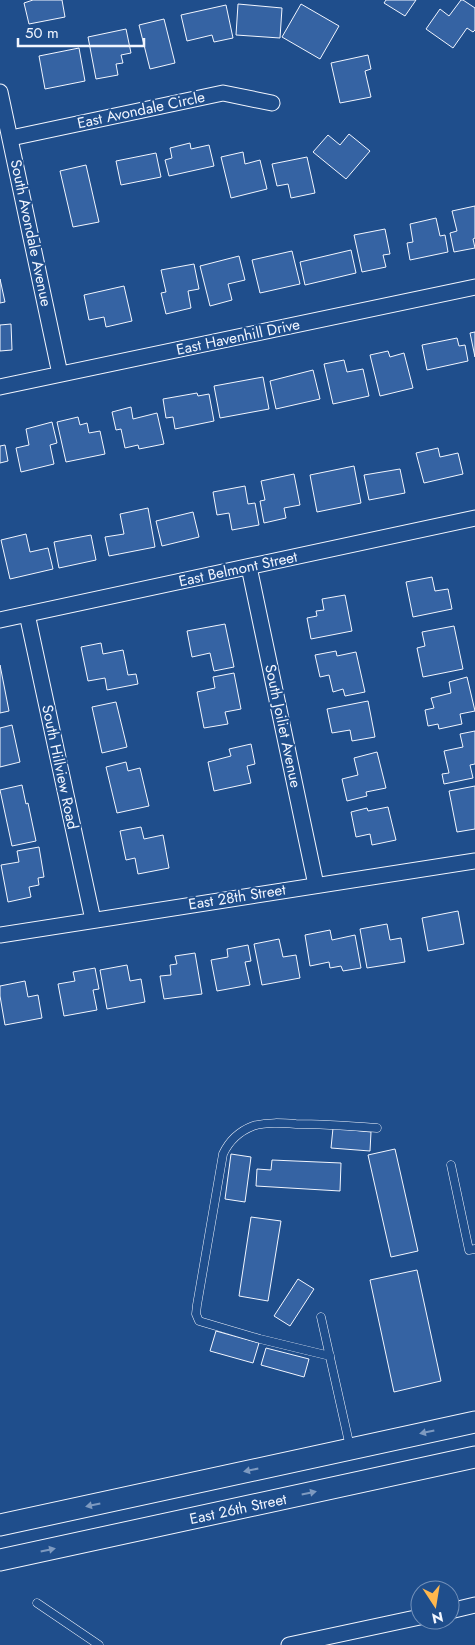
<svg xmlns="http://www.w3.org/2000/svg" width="475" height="1645" font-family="Jost,sans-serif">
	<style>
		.building { fill: #3563a3; stroke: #f2f6ff }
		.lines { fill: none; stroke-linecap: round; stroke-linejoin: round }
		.service-casing { stroke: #f2f6ff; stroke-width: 9 }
		.minor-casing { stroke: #f2f6ff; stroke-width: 17 }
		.secondary-casing { stroke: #f2f6ff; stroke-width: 23 }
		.service { stroke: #1f4e8c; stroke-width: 8 }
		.minor { stroke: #1f4e8c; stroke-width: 15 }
		.secondary { stroke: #1f4e8c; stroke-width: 21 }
		.oneway { fill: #7e9ac0 }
		.labels { text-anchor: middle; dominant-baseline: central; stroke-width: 4; stroke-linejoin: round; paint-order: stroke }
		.street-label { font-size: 15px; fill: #f2f6ff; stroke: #1f4e8c }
	</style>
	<rect width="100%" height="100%" fill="#1f4e8c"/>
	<path class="building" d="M33 0H62L65 17 29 24 24 3Z
		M386 0H416L405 16 384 3Z
		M461 0H463L475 8V30L473 32 467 28 453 48 426 29 440 9 449 16Z
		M238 4 282 8 280 38 236 35Z
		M301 4 339 26 320 59 282 37Z
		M226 5 233 38 214 42 212 35 187 41 181 15Z
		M164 19 175 63 150 69 139 25Z
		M126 29 131 53 121 55 123 63 116 64 118 75 96 79 88 37Z
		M79 48 85 81 45 89 39 56Z
		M368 55 371 69 365 71 371 97 340 103 331 63Z
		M349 134 370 151 346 179 313 152 328 135 340 145Z
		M190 143 191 149 209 145 214 166 169 176 165 160 172 158 170 148Z
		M243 152 245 164 260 160 267 189 231 198 221 157Z
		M156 153 161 177 121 185 116 161Z
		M307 157 315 193 291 198 288 184 277 186 272 164Z
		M86 165 99 222 73 227 60 171Z
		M475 206V238L473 239 475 248 454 252 450 233 457 231 452 211Z
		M436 218 440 236 445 235 448 252 410 260 407 243 413 242 410 224Z
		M385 229 390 254 383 255 386 267 362 272 354 235Z
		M351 250 356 273 305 285 300 262Z
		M292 251 300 284 260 293 252 260Z
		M239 256 245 280 228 284 232 300 210 306 200 266Z
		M194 264 199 289 188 291 191 308 166 314 161 293 166 292 161 270Z
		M0 279 5 302 0 303Z
		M124 286 132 321 106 327 104 317 89 320 84 295Z
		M11 324 12 350 0 351V325Z
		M475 332V357L470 333Z
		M457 338 459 346 465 345 468 361 427 370 422 345Z
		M388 351 390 357 404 353 413 388 380 396 370 355Z
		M344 360 347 372 363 369 369 396 333 404 324 364Z
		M313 370 320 399 276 409 270 381Z
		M263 377 269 409 220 418 214 386Z
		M197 393 198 396 209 394 214 421 175 429 173 417 166 418 163 399Z
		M131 407 133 419 157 413 164 444 139 449 138 445 125 448 121 429 116 430 112 412Z
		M78 417 80 425 87 423 89 433 100 431 105 454 66 462 57 422Z
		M52 422 57 443 50 445 54 464 21 472 16 448 29 445 26 429Z
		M5 445 8 461 0 463V446Z
		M438 448 440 457 458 453 463 474 424 483 416 453Z
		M354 466 361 503 317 512 310 475Z
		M400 469 405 493 369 500 364 475Z
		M294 474 300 505 284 508 286 518 264 523 260 501 265 500 261 481Z
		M245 486 248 504 255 503 259 525 232 530 229 513 217 515 213 492Z
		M148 508 155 547 109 556 105 537 124 534 120 514Z
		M193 512 199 537 162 546 156 521Z
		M26 534 30 552 48 548 53 569 10 579 1 540Z
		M91 535 96 560 59 568 54 542Z
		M432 577 435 591 448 589 452 609 413 617 406 582Z
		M345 595 352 631 311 639 307 618 317 616 316 611 324 610 322 599Z
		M225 624 234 667 214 671 210 653 192 657 187 631Z
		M454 626 463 669 423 677 417 648 425 646 422 632Z
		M101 643 103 654 123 650 128 675 136 674 138 684 107 690 105 678 88 681 81 647Z
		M336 651 337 656 356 652 365 692 345 696 343 689 333 692 329 675 320 677 315 655Z
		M0 665 9 711 0 713Z
		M234 673 241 709 225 712 228 724 204 728 197 692 215 688 213 677Z
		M467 677 475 711 460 714 462 724 439 729 438 724 428 726 425 710 434 708 431 698 451 693 449 682Z
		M368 701 375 737 352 741 350 730 332 733 327 709Z
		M116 702 127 747 102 753 92 707Z
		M12 725 20 762 0 767V728Z
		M475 731V764L470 765 473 778 444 784 442 774 449 773 444 751 463 747 460 734Z
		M251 744 255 764 247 766 251 783 214 791 208 762 231 756 229 749Z
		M377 752 386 788 366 792 367 796 347 801 342 779 358 775 354 758Z
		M126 762 128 771 140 768 149 806 117 813 106 767Z
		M22 785 26 804 28 803 36 841 12 846 0 790Z
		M475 786V829L457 832 449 791Z
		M388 807 396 840 372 845 370 834 356 837 351 812 367 808 368 811Z
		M141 827 144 839 163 835 169 868 138 874 135 858 126 860 120 831Z
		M39 847 44 877 38 878 39 885 29 887 31 897 8 902 1 865 19 862 17 851Z
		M458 911 464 944 428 951 422 918Z
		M387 924 390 940 401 938 405 962 367 968 360 929Z
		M330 930 332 940 355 935 361 968 343 971 341 966 330 968 329 962 310 966 305 935Z
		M279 939 283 957 296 955 300 978 262 985 254 944Z
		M248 945 251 961 245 962 250 985 217 991 211 960 228 957 227 949Z
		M195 953 202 994 164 999 160 976 171 975 170 965 177 964 175 956Z
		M127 965 130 981 141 979 145 1002 107 1009 100 970Z
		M95 968 99 989 93 990 97 1010 64 1016 58 984 75 981 73 972Z
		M25 981 28 997 38 995 42 1018 5 1025 0 996V986Z
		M333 1128 371 1132 370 1151 331 1148Z
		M395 1149 418 1251 391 1257 368 1155Z
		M231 1154 251 1157 245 1202 225 1199Z
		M272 1160 341 1163 340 1191 256 1186 257 1169 271 1170Z
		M251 1217 281 1221 268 1301 239 1296Z
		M417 1270 441 1381 394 1392 370 1280Z
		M298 1279 314 1289 290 1326 274 1316Z
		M216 1331 259 1343 253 1363 210 1351Z
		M266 1348 309 1359 304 1377 261 1365Z"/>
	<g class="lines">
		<defs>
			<path id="service" d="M451 1165 469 1250 475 1249
				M321 1317 350 1447
				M330 1356 260 1339 199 1321 196 1314 197 1305 223 1154C229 1141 240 1131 253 1126 267 1122 282 1123 296 1124 323 1124 350 1126 377 1128
				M37 1603 99 1645"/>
			<path id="minor" d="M0 92 60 374
				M11 138 223 93 272 103
				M0 387 475 287
				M249 567 316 885
				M27 614 93 920
				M0 620 475 518
				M0 935 475 861
				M450 1611 475 1605
				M289 1645 420 1617"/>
			<path id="secondary" d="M0 1525 475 1422
				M0 1560 475 1457"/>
		</defs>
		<use href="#service" class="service-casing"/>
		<use href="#minor" class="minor-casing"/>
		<use href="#secondary" class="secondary-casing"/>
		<use href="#service" class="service"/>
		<use href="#minor" class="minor"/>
		<use href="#secondary" class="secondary"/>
	</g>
	<defs><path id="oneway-solid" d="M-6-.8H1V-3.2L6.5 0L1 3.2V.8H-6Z" transform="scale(1.25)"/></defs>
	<g class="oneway">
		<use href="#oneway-solid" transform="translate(427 1432) rotate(168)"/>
		<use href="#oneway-solid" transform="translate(251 1470) rotate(168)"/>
		<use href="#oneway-solid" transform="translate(309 1493) rotate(-12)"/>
		<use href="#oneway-solid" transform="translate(93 1505) rotate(168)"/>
		<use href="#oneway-solid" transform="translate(48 1550) rotate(-12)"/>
	</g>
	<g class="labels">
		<g class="street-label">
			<text transform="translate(141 110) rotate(-12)">East Avondale Circle</text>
			<text transform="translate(31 233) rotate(78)">South Avondale Avenue</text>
			<text transform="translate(238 337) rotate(-12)">East Havenhill Drive</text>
			<text transform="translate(238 569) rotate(-12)">East Belmont Street</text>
			<text transform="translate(283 726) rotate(78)">South Joiliet Avenue</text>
			<text transform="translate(60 767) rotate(78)">South Hillview Road</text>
			<text transform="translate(237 897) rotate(-9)">East 28th Street</text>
			<text transform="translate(238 1509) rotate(-12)">East 26th Street</text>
		</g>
	</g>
	<g transform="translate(435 1605) rotate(168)"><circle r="24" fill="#1f4e8c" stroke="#7391ba"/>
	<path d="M0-4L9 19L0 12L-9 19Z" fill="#ffb74d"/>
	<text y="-8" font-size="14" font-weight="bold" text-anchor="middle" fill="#f2f6ff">N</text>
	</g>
	<path d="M18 38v8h126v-8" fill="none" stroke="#f2f6ff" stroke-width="2.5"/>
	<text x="25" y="38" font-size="15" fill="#f2f6ff" stroke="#1f4e8c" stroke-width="4" paint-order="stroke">50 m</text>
</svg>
